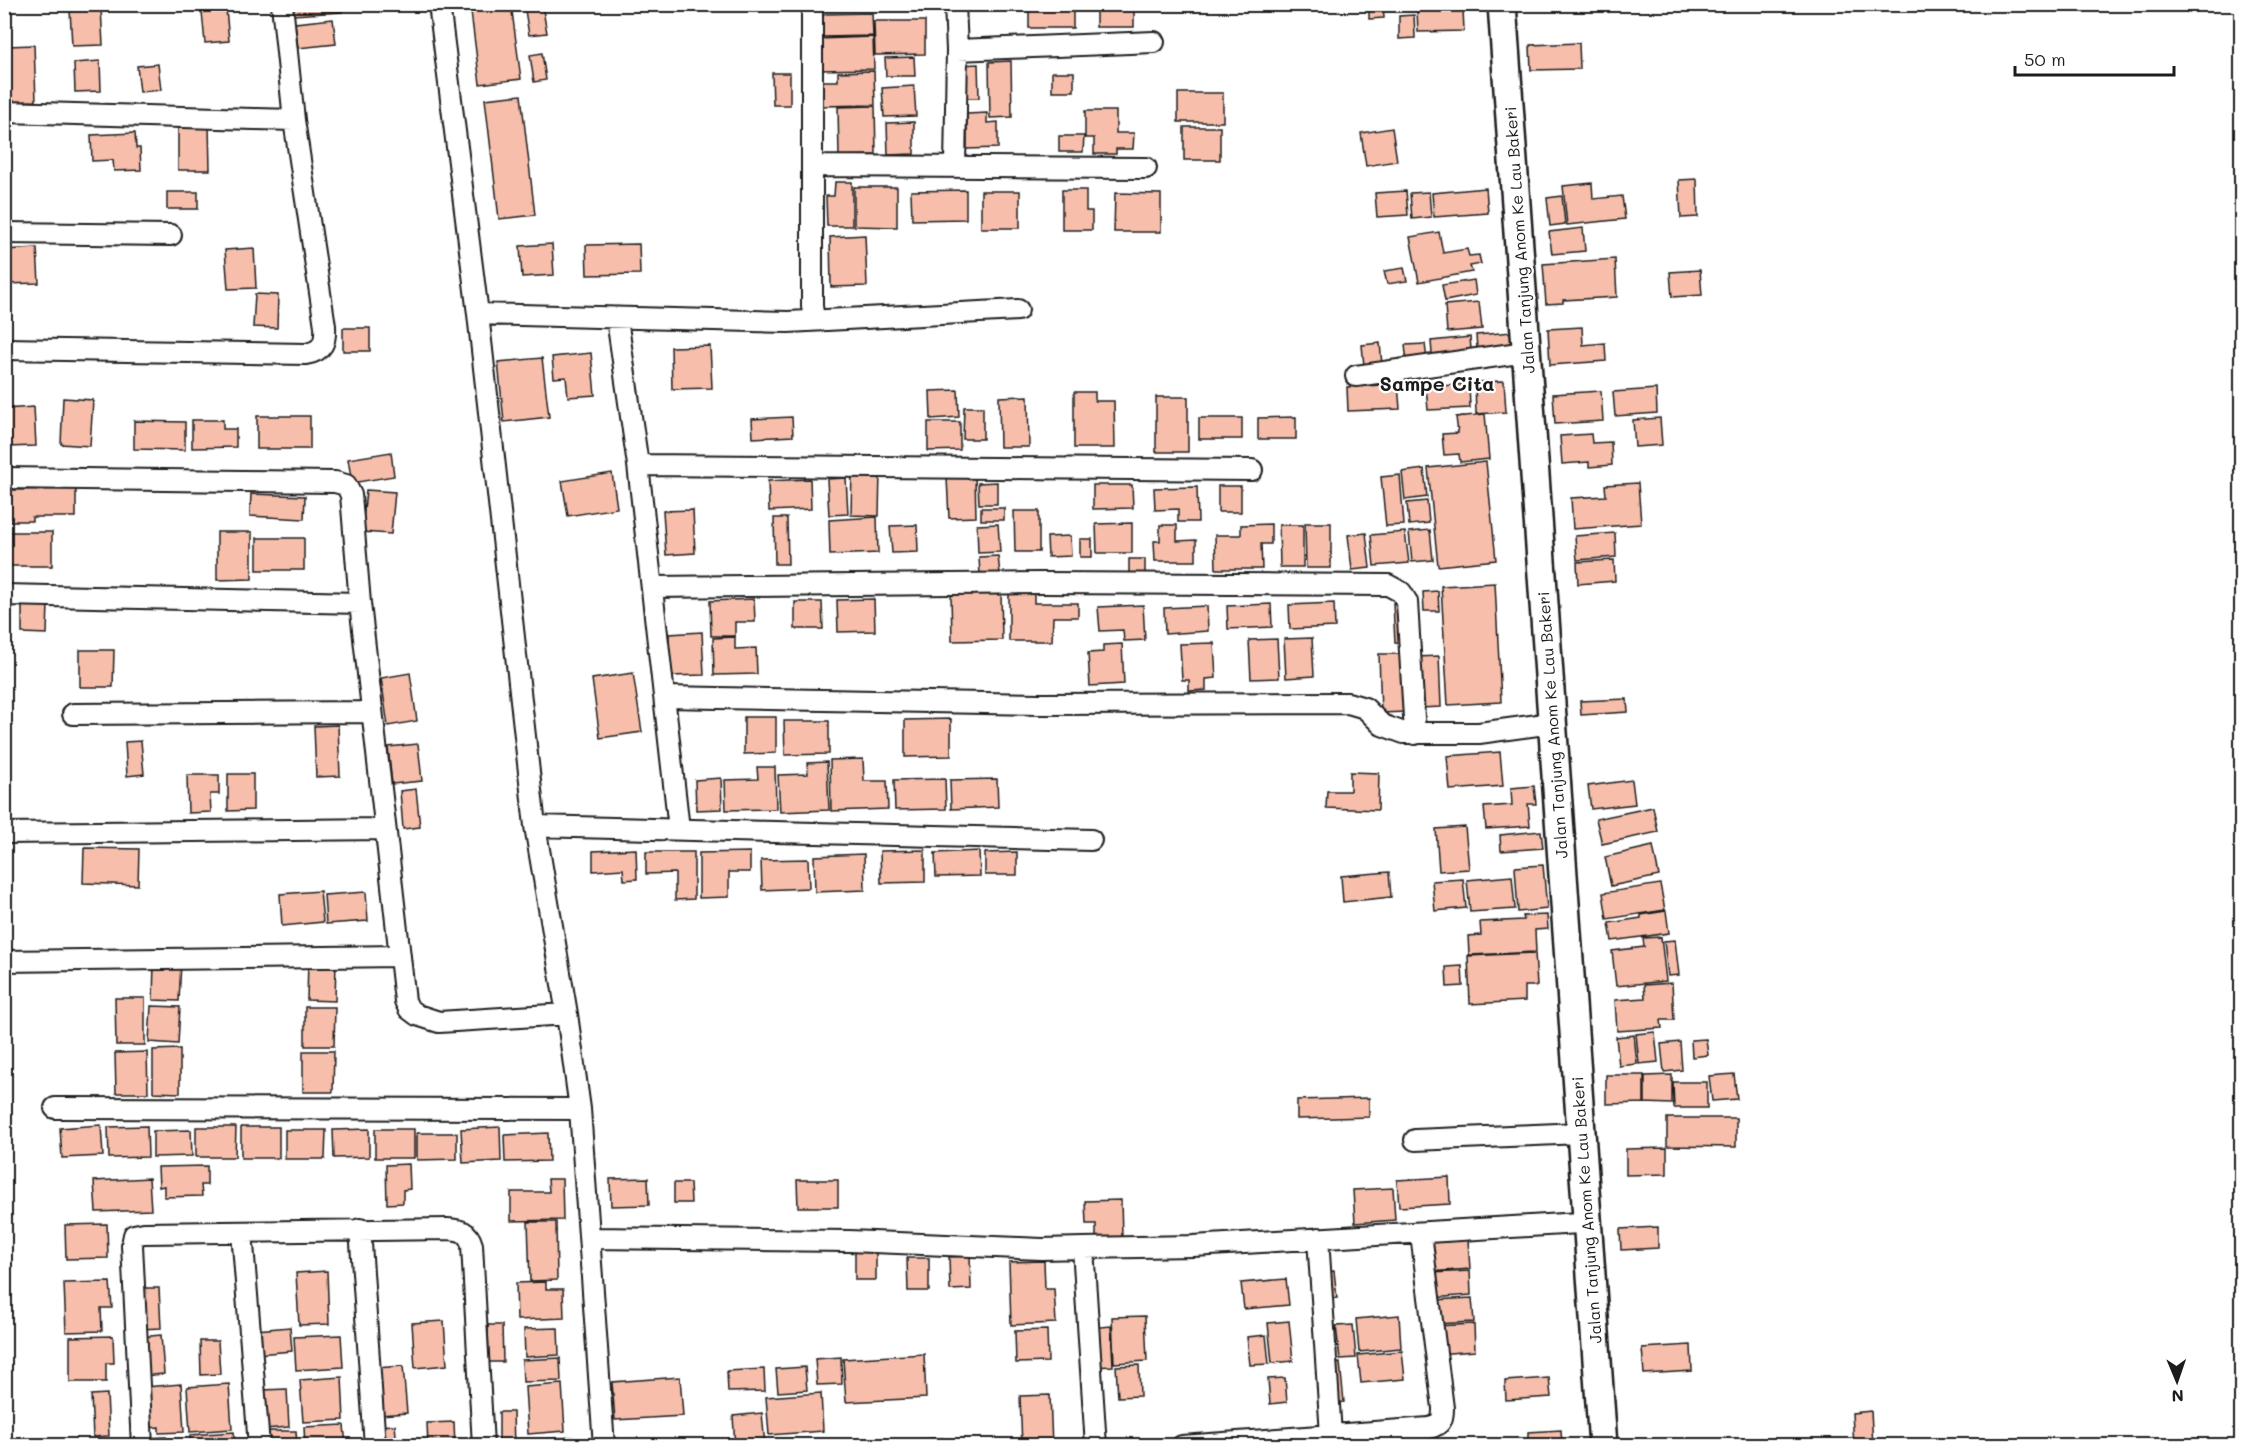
<svg xmlns="http://www.w3.org/2000/svg" width="2246" height="1450" font-family="Mali,sans-serif">
	<style>
		.building { fill: #f6beab; stroke: #1c1c1c; stroke-width: 1.5 }
		.lines { fill: none; stroke-linecap: round; stroke-linejoin: round }
		.minor-casing { stroke: #1c1c1c; stroke-width: 24 }
		.secondary-casing { stroke: #1c1c1c; stroke-width: 32 }
		.minor { stroke: #fff; stroke-width: 20 }
		.secondary { stroke: #fff; stroke-width: 27 }
		.labels { text-anchor: middle; dominant-baseline: central; stroke-width: 4.5; stroke-linejoin: round; paint-order: stroke }
		.street-label { font-size: 16px; fill: #1c1c1c; stroke: #fff }
		.quarter-label { font-size: 20px; font-weight: bold; fill: #1c1c1c; stroke: #fff }
	</style>
	<rect width="100%" height="100%" fill="#fff"/>
	<filter id="ink" filterUnits="userSpaceOnUse"><feTurbulence type="fractalNoise" baseFrequency=".0167" numOctaves="2"/><feDisplacementMap in="SourceGraphic" scale="12" xChannelSelector="R" yChannelSelector="G"/><feConvolveMatrix kernelMatrix="1 2 1 2 8 2 1 2 1" color-interpolation-filters="sRGB"/></filter>
	<g filter="url(#ink)">
		<path class="building" d="M291 4H341L342 12 292 15Z
			M470 4H511L521 79 480 84Z
			M524 4H542L547 33 529 35Z
			M828 4H873V9L828 10Z
			M1073 4V28H1029V5H1022Z
			M1096 4H1134V27H1096Z
			M1369 4H1383L1384 18 1369 19Z
			M101 8 103 45 72 46 70 9Z
			M226 9 229 41 205 43 202 12Z
			M1463 9 1464 31 1418 32 1417 11Z
			M872 13 873 36 822 37 821 14Z
			M1414 15 1415 38 1399 39V16Z
			M333 19 336 44 298 48 295 23Z
			M874 21H925V54L875 55Z
			M873 37 874 69 818 70V39Z
			M1579 43 1580 69 1531 70 1530 45Z
			M34 45 36 101 7 102V46Z
			M542 53 546 80 534 82 530 55Z
			M914 57 915 76H886L885 58Z
			M100 61 101 91 75 92 74 63Z
			M1011 61 1012 117 990 118 989 62Z
			M158 64 161 90 140 92 137 66Z
			M978 64 979 98H961L960 65Z
			M874 71 875 105 817 106 816 81H838V72Z
			M1052 72H1074V91H1052Z
			M772 73H790V105H773Z
			M914 86 916 116 884 117 882 88Z
			M1178 93H1223V122H1178Z
			M521 95 535 215 499 219 485 99Z
			M875 106 876 155 839 156 838 107Z
			M1085 111H1116V133H1134L1133 149H1116V154H1094V138H1085Z
			M987 113V123L998 122V148L967 149V114Z
			M914 122V154L888 155 887 123Z
			M178 125H209L210 170H178Z
			M1184 127H1220V160H1184Z
			M1392 128 1397 161 1366 166 1361 133Z
			M135 133 136 148H140L141 170 114 171 113 160 92 161 91 135Z
			M1059 136H1084L1083 152H1059Z
			M1697 179 1698 217 1681 218 1679 180Z
			M835 182H852V226H827L826 196H834Z
			M1592 183 1593 199 1622 196 1625 219 1567 225 1563 186Z
			M854 187H897V227L854 226Z
			M1486 188 1488 213 1434 217 1432 193Z
			M966 190V219L912 220 911 191Z
			M1062 190H1086V211H1092V230H1062Z
			M981 191H1020V228H981Z
			M1406 191 1408 215 1377 217 1375 193Z
			M167 192H198V209H167Z
			M1429 192 1431 217 1412 219 1410 193Z
			M1115 193 1161 194V232H1114Z
			M1562 196 1565 224 1550 226 1547 198Z
			M1583 228 1585 251 1552 254 1549 232Z
			M1439 232 1443 253 1467 249 1469 256 1479 255 1481 264 1470 266 1472 272 1419 282 1410 237Z
			M865 235 867 286 831 287 830 237Z
			M552 244 554 275 522 277 520 246Z
			M639 244 640 274 587 275 586 245Z
			M37 248 39 283 4 284V250Z
			M254 248 256 288 228 289 225 250Z
			M1615 259 1617 297 1563 300V303L1546 304 1543 264Z
			M1404 268 1407 281 1387 284 1384 271Z
			M1700 270 1702 295 1672 297 1670 272Z
			M1474 280 1476 295 1445 301 1442 285Z
			M255 294 278 295 277 328 253 327Z
			M1479 302 1482 329 1447 332 1445 305Z
			M1582 327 1583 345 1605 343 1606 361 1550 365 1548 329Z
			M343 328H370V351H343Z
			M1513 332 1515 352 1478 363 1476 335Z
			M1470 337 1472 362 1433 366 1431 341Z
			M1380 343 1382 365 1364 366 1362 345Z
			M1425 344 1427 360 1407 362 1405 345Z
			M710 346 712 388 672 389 671 347Z
			M591 353 595 395 568 397 566 377 554 378 552 357Z
			M542 358 549 417 504 422 498 362Z
			M1504 381 1506 412 1476 414 1475 382Z
			M1398 384 1400 409 1348 411 1347 387Z
			M1469 384 1470 408 1428 410 1426 387Z
			M1656 389 1657 413 1615 416 1613 392Z
			M958 390 959 417 931 419 930 391Z
			M1601 391 1603 421 1555 424 1553 394Z
			M1074 392H1095V401H1114L1115 448H1074Z
			M1028 396 1029 447H1000L999 397Z
			M1156 397H1188V452H1156Z
			M63 398 93 400 90 446 61 444Z
			M34 407 36 446 6 447 4 409Z
			M964 407H983V439H963Z
			M1485 414 1489 459 1460 462 1459 454 1444 455 1442 434 1458 433 1456 417Z
			M257 416H310V449H257Z
			M792 417 793 436 753 438 752 419Z
			M1296 417V439H1258V418Z
			M1199 418H1242V439H1199Z
			M1660 418 1662 445 1635 447 1633 420Z
			M192 420H223V429H236V447L192 448Z
			M134 421 185 422V450L134 449Z
			M928 422H960V450L928 451Z
			M1591 434 1592 443 1611 442 1612 465 1589 467V462L1562 464 1560 436Z
			M391 452 394 476 352 483 348 459Z
			M1486 462 1496 560 1438 566 1428 468Z
			M1424 469 1427 497 1405 500 1402 472Z
			M852 471H880L879 516 851 515Z
			M612 473 617 508 568 516 562 481Z
			M1400 475 1404 525 1386 526 1381 477Z
			M975 477 976 517 949 518 947 478Z
			M846 478 848 514 829 515 827 479Z
			M810 479 811 509 769 511 768 481Z
			M997 482V504H979L978 483Z
			M1638 483 1641 524 1573 529 1571 498 1606 496 1605 485Z
			M1093 485H1132L1133 508 1093 509Z
			M1218 486H1241V512H1218Z
			M1197 487 1198 522H1178V509L1155 510 1154 488Z
			M76 489V517H32V521H7V490Z
			M366 490 395 492 391 534 362 532Z
			M251 494 305 496 304 519 250 516Z
			M1427 501 1429 523 1409 525 1407 503Z
			M981 508H1004V520H981Z
			M693 510 695 553 666 555 663 511Z
			M1014 511H1039V552H1015Z
			M877 517 878 553 830 555 829 520Z
			M774 518H787L788 564H775Z
			M1132 523V553H1097L1096 524Z
			M1305 523H1331V568H1306Z
			M998 524 1000 552 978 553 977 525Z
			M1271 524V544H1261L1262 569H1216L1215 535H1241V525Z
			M917 525 918 552 892 553 890 526Z
			M1160 525H1177V541L1196 540V561H1155L1154 541H1160Z
			M1279 525H1303V567H1280Z
			M1430 530 1433 560 1412 562 1409 532Z
			M7 532H52V566H7Z
			M217 532H252V579L217 580Z
			M1405 532 1409 563 1374 566 1371 535Z
			M1366 533 1370 568 1352 570 1348 535Z
			M1615 533 1616 557 1577 560 1575 536Z
			M1070 536 1071 556 1048 557 1047 537Z
			M257 538H304V570H257Z
			M1080 539H1092V557H1080Z
			M998 556 1000 574 980 575 979 557Z
			M1129 559H1145V578H1129Z
			M1614 560 1615 581 1578 584 1577 562Z
			M1495 583 1501 702 1448 705 1441 586Z
			M1438 591 1439 611H1424L1423 592Z
			M1034 592V603H1078V617H1053L1052 641H1009V593Z
			M1001 593 1002 640 952 641 951 594Z
			M754 599 755 622H735V636H711L710 601Z
			M874 599 875 631 838 632 837 600Z
			M795 602H822L823 629H795Z
			M1403 602 1406 643H1395L1393 603Z
			M22 603H48L47 634 22 633Z
			M1334 603 1335 627 1290 629 1289 605Z
			M1271 604 1272 627 1228 629 1227 606Z
			M1143 605 1145 640 1124 641 1123 630 1100 631 1098 607Z
			M1207 606 1208 631 1165 634 1164 608Z
			M702 632 704 675 670 676 669 634Z
			M735 637V649L756 648 757 674 714 675 713 638Z
			M1312 638 1314 676 1286 678 1284 639Z
			M1277 639 1279 678 1251 679 1249 640Z
			M1214 643 1216 678 1206 679V690L1189 691V680H1182L1180 644Z
			M1122 644 1124 684 1090 686 1088 653 1103 652V645Z
			M80 650H114L113 687H80Z
			M1379 654H1404L1406 712 1381 713Z
			M1439 656 1441 707 1419 708 1416 657Z
			M410 673 417 721 388 726 381 678Z
			M633 673 642 732 600 738 592 679Z
			M1627 699 1628 712 1581 715 1580 701Z
			M744 717H776V753L744 754Z
			M951 719V756L905 757V720Z
			M784 721H829V754L785 755Z
			M338 725 340 776 316 777 314 726Z
			M141 741 144 774 127 776 125 742Z
			M418 744 422 781 392 784 388 747Z
			M1500 752 1503 786 1450 790 1447 756Z
			M863 759 864 781H887L888 809 831 811 830 760Z
			M827 762 829 810 780 812 778 775 808 774 807 763Z
			M757 767H775L776 809 726 810 725 780 758 779Z
			M1350 772 1379 773 1378 810 1326 808 1327 791H1350Z
			M228 774H253V810L228 811Z
			M187 775H219V794H210L211 812 188 813Z
			M721 778 722 809 696 810 695 780Z
			M945 779 946 809 895 810 894 780Z
			M997 779 998 807 951 809 950 780Z
			M1632 780 1635 804 1591 809 1588 786Z
			M1534 786 1536 804H1528L1530 826 1486 829 1484 807 1512 805 1511 788Z
			M416 789 420 827 403 829 400 791Z
			M1653 807 1658 832 1602 844 1596 819Z
			M1465 827 1469 869 1439 871 1436 829Z
			M1541 831 1543 848 1501 851 1500 835Z
			M1653 846 1659 876 1611 886 1605 857Z
			M84 848 139 849 138 885 83 883Z
			M636 849 637 879 624 880 623 869 593 871V851Z
			M925 850V882L881 883 880 851Z
			M979 851 980 876 936 877 935 853Z
			M646 852H694V899L675 900V873L646 874Z
			M750 852V872H729V897L699 898V853Z
			M1017 852V875H985V853Z
			M864 854 865 890 815 892 814 856Z
			M808 859 809 888 762 890 761 860Z
			M1543 865 1547 909 1518 912 1515 867Z
			M1389 872 1391 897 1343 902 1341 876Z
			M1512 876 1515 909 1470 912 1467 880Z
			M1463 879 1466 908 1435 911 1432 881Z
			M1660 884 1665 910 1607 919 1603 893Z
			M320 891 323 922 282 926 280 894Z
			M366 892 368 921 326 924 324 895Z
			M1666 911 1669 933 1612 941 1609 923 1641 918V915Z
			M1547 915 1548 929 1535 930 1536 952 1469 955 1468 936 1481 935 1480 922 1524 920 1523 916Z
			M1661 937 1666 981 1616 986 1612 951 1644 947 1643 938Z
			M1675 940 1679 975 1668 976 1664 941Z
			M1535 953 1537 986H1525V1001L1470 1004 1468 956Z
			M308 960 336 961 335 1001 307 1000Z
			M154 963H181L179 1001 153 1000Z
			M1462 966 1463 986 1447 987 1446 967Z
			M1672 983 1674 1020H1661L1662 1028 1617 1031 1615 1000 1645 998 1644 985Z
			M115 998H145V1045H116Z
			M151 1006 180 1007 178 1044 149 1042Z
			M305 1007H335L334 1046H305Z
			M1655 1032 1658 1062 1639 1064 1636 1034Z
			M1634 1035 1637 1064 1619 1066 1616 1037Z
			M1706 1039 1708 1055 1692 1057 1691 1040Z
			M1680 1042 1682 1070 1664 1072 1661 1044Z
			M180 1049V1093L153 1092V1050Z
			M303 1051H334L333 1092H303Z
			M147 1052 148 1093H116L115 1053Z
			M1734 1074 1737 1099 1712 1101 1709 1076Z
			M1606 1075H1644V1103L1606 1104Z
			M1672 1075V1104L1645 1103V1076Z
			M1673 1082H1707V1108H1674Z
			M1369 1098V1117L1297 1119V1100Z
			M1667 1118H1736V1147L1667 1146Z
			M101 1125 103 1156 62 1158 60 1128Z
			M147 1126 148 1157 109 1158 108 1127Z
			M196 1127H236L235 1157H196Z
			M241 1127H279V1158H241Z
			M500 1127 501 1161 463 1163 461 1129Z
			M369 1129V1157L334 1158 333 1130Z
			M375 1129H414V1158H375Z
			M191 1130 192 1156 153 1157V1131Z
			M285 1130H326L325 1159H285Z
			M417 1133H457V1159L417 1160Z
			M548 1133 549 1161 505 1162 504 1135Z
			M1667 1148V1174L1626 1175V1149Z
			M409 1164 410 1189 403 1190V1203L387 1204 386 1165Z
			M207 1166V1185H201L202 1196 164 1197V1186L159 1187 158 1167Z
			M1449 1177 1450 1204 1399 1207 1397 1180Z
			M149 1178 151 1210 96 1212 94 1181Z
			M648 1178 649 1205 611 1206 610 1179Z
			M548 1179H562L563 1220 511 1221V1192H549Z
			M797 1180H838V1207H798Z
			M674 1183H690L691 1203H674Z
			M1393 1188 1395 1220 1355 1223 1353 1190Z
			M1121 1200 1122 1237 1096 1238V1224H1086L1085 1201Z
			M528 1222H556L557 1280 530 1281Z
			M107 1224 108 1258 66 1259 65 1225Z
			M1658 1227V1248L1621 1250 1620 1229Z
			M1468 1240 1470 1269 1429 1272 1428 1243Z
			M855 1250H876V1280H855Z
			M970 1256 971 1289 950 1290 949 1257Z
			M907 1258H929V1291H908Z
			M1044 1261 1045 1289H1054L1056 1323 1011 1325 1009 1262Z
			M327 1271 329 1324 299 1325 296 1273Z
			M1334 1271 1337 1298 1324 1299 1322 1272Z
			M1470 1271 1471 1295 1432 1298 1431 1273Z
			M1286 1279 1289 1305 1244 1309 1241 1283Z
			M110 1282 112 1308H101L102 1331 66 1332 64 1283Z
			M546 1282V1289H563L564 1318 517 1320 516 1283Z
			M138 1288H159L161 1328 140 1329Z
			M1472 1298 1474 1322 1435 1324 1434 1300Z
			M1399 1315 1401 1348 1359 1352 1356 1319Z
			M1145 1316 1147 1361 1114 1363 1112 1317Z
			M444 1321 447 1365 415 1368 412 1323Z
			M1289 1321 1293 1361 1272 1363 1268 1323Z
			M1474 1324 1475 1351 1437 1354 1436 1326Z
			M488 1325H502L503 1362H489Z
			M1353 1325 1356 1358 1340 1359 1336 1326Z
			M1111 1326 1113 1366 1092 1367 1090 1328Z
			M290 1327 292 1351 258 1354 256 1330Z
			M558 1328 559 1355 525 1357 524 1329Z
			M1047 1330 1048 1362 1016 1363 1015 1331Z
			M161 1335 164 1374 142 1376 140 1337Z
			M341 1335 343 1367 296 1370 294 1337Z
			M1266 1335 1269 1364 1250 1365 1247 1337Z
			M113 1336 114 1363H106V1382H70V1337Z
			M200 1341H218L220 1374 201 1375Z
			M1691 1345 1692 1371 1644 1374 1642 1348Z
			M1402 1351 1405 1379 1361 1383 1358 1355Z
			M924 1354 926 1398 846 1402 843 1359Z
			M841 1357 842 1384 817 1385 815 1359Z
			M560 1358 561 1381 523 1382 522 1360Z
			M1340 1363 1344 1402 1331 1403 1328 1364Z
			M1139 1365 1140 1396 1118 1397 1116 1366Z
			M403 1366 407 1413 380 1415 376 1368Z
			M805 1367 807 1390 778 1392 776 1369Z
			M764 1369 765 1391 728 1392 727 1371Z
			M342 1377 344 1420 303 1422 300 1380Z
			M680 1377 683 1416 615 1420 612 1382Z
			M1285 1378 1287 1402 1270 1404 1268 1379Z
			M1549 1378 1551 1397 1506 1400 1505 1381Z
			M181 1384 184 1432 159 1433V1427L148 1428 145 1387Z
			M229 1384 232 1429 190 1432 187 1387Z
			M562 1384 565 1431 528 1434 525 1387Z
			M287 1389 289 1427 264 1429 262 1390Z
			M821 1393 823 1431 769 1435 766 1397Z
			M107 1394 109 1436 93 1437 91 1395Z
			M1050 1395 1052 1446H1022L1020 1396Z
			M1871 1411 1873 1446H1854L1852 1413Z
			M499 1412H513L514 1446H499Z
			M762 1413 765 1446H735L733 1416Z
			M454 1422 455 1446H428L427 1423Z
			M344 1425 346 1446H305L304 1427Z
			M395 1425 397 1446H378L376 1426Z
			M1561 1430 1562 1446H1528V1432Z
			M265 1431H296L297 1446H265Z
			M234 1432 235 1446H191L190 1435Z
			M166 1437V1446H149V1438Z
			M572 1437V1446H526V1441Z
			M943 1438V1446H921V1439Z"/>
		<g class="lines">
			<defs>
				<path id="minor" d="M439 4 478 314 535 826 567 1014 580 1109 604 1446
					M812 4V306L814 320
					M955 4 957 50 955 167
					M957 50 1154 42
					M4 112 294 120
					M813 166 1146 168
					M4 233 171 235
					M478 314 788 322 1018 310
					M617 319 638 465 679 829
					M4 349 306 354C323 351 326 342 325 326L294 120 282 4
					M1356 376 1526 352
					M638 465 1252 470
					M4 478 335 482 346 485 351 495 360 603 405 1001 409 1009 417 1015 439 1022 567 1014
					M653 587 1043 583 1388 585 1401 592 1407 602 1415 734
					M4 595 360 603
					M665 697 1040 704 1348 703 1365 708 1382 725 1404 733H1479L1552 723
					M73 714 372 712
					M535 826 1091 840
					M4 833 385 829
					M4 961 400 956
					M55 1108 580 1109
					M1415 1140 1581 1133
					M360 1229 375 1446
					M242 1232 259 1446
					M590 1238 849 1241 1042 1249 1083 1248 1096 1446
					M1318 1238 1331 1435
					M1083 1248 1193 1246 1580 1223 1586 1208
					M142 1446 132 1245 134 1235 144 1233 448 1229C461 1230 468 1231 472 1245L483 1446
					M1182 1446 1429 1428C1441 1425 1443 1420 1443 1408L1421 1234"/>
				<path id="secondary" d="M1502 4 1603 1446"/>
			</defs>
			<use href="#minor" class="minor-casing"/>
			<use href="#secondary" class="secondary-casing"/>
			<use href="#minor" class="minor"/>
			<use href="#secondary" class="secondary"/>
		</g>
	</g>
	<g class="labels">
		<g class="street-label">
			<text transform="translate(1519 240) rotate(-94)">Jalan Tanjung Anom Ke Lau Bakeri</text>
			<text transform="translate(1552 725) rotate(-94)">Jalan Tanjung Anom Ke Lau Bakeri</text>
			<text transform="translate(1586 1210) rotate(-94)">Jalan Tanjung Anom Ke Lau Bakeri</text>
		</g>
		<g class="quarter-label">
			<text x="1437" y="383">Sampe Cita</text>
		</g>
	</g>
	<rect width="2246" height="1450" fill="none" stroke="#fff" stroke-width="24"/>
	<rect x="12" y="12" width="2222" height="1426" fill="none" stroke="#1c1c1c" stroke-width="2" filter="url(#ink)"/>
	<g transform="translate(2177 1381) rotate(178)" stroke="#ffffff" stroke-width="4.5" paint-order="stroke">
	<path d="M0-4.5L10 22L0 15L-10 22Z" fill="#1c1c1c"/>
	<text y="-9" font-size="16" font-weight="bold" text-anchor="middle" fill="#1c1c1c">N</text>
	</g>
	<path d="M2015 66v9h159v-9" fill="none" stroke="#1c1c1c" stroke-width="3"/>
	<text x="2024" y="66" font-size="18" fill="#1c1c1c" stroke="#ffffff" stroke-width="4.5" paint-order="stroke">50 m</text>
</svg>
